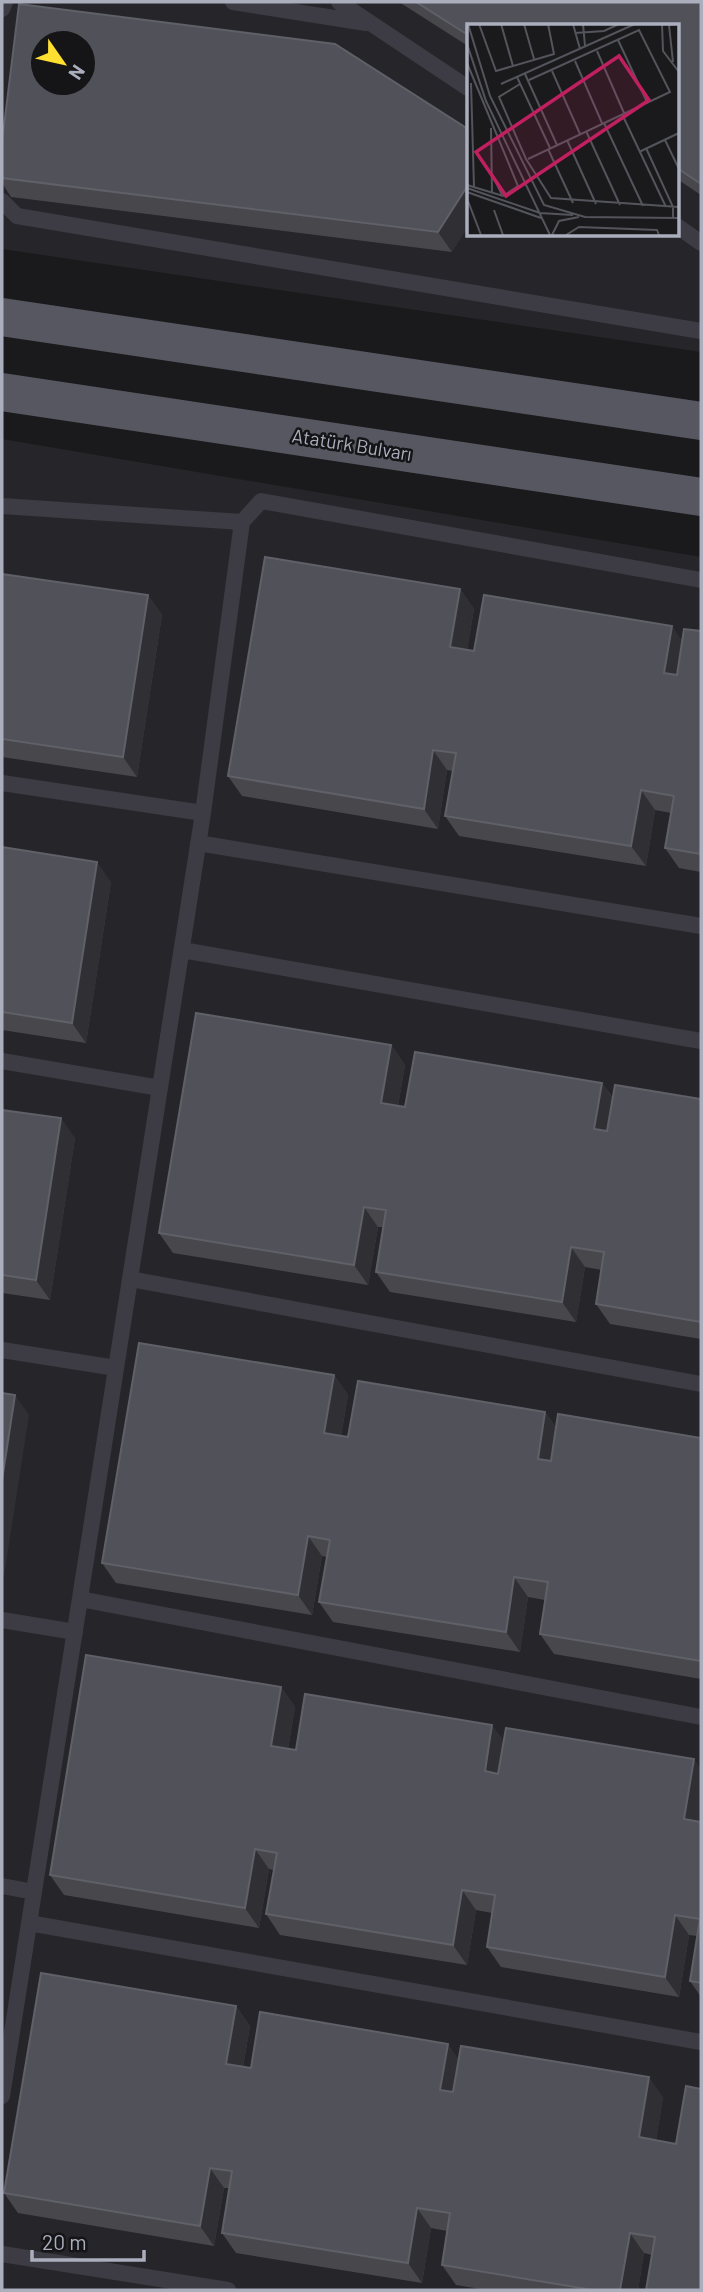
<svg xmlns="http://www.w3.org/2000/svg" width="703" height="2292" font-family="Barlow,sans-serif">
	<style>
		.built { fill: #26262a; fill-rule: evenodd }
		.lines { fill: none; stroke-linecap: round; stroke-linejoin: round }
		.lane { stroke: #3d3c44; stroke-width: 16 }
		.primary { stroke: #565761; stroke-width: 38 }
		.wall { fill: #47474c }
		.shaded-wall { fill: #303034 }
		.building { fill: #515259; stroke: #5f6068; stroke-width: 2; fill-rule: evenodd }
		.labels { text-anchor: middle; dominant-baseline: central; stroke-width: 5; stroke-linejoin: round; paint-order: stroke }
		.street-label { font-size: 19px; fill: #abaebd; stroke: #151517 }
		.inset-road { fill: none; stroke: #54555c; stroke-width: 2 }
		.view { fill: #c12060; fill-opacity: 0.15; stroke: #c12060; stroke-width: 3.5 }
		.inset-edge { fill: none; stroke: #abaebd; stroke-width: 3.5 }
	</style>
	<rect width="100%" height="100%" fill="#1a1a1c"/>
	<path class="built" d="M2 2H701V352L2 249ZM468 26H677V234H468ZM42 42H84V84H42Z
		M2 439 701 557V2290H2Z"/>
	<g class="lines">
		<path class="lane" d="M233 2 366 23
			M339 2 468 88
			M2 9 5 2
			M2 201 17 216 701 331
			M677 226 701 243
			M2 506 242 522
			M2 783 203 813
			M198 843 701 926
			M182 950 701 1041
			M2 1061 160 1088
			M130 1279 701 1384
			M2 1350 116 1368
			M80 1599 701 1717
			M2 1620 75 1632
			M2 1886 34 1892
			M29 1923 701 2042
			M2 2096 203 813 242 522 261 501 701 580
			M2 2254 228 2290"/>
		<path class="primary" d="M2 317 701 421
			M2 392 701 497"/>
	</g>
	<path class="wall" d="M399 2H701V195L677 179V26H468V46Z
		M335 44 452 252 11 197 2 183V142Z
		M2 574 148 595 162 615 137 777 2 757Z
		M460 589 474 609 467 650 474 651 682 641 701 631V872L679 868 665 848 671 813 655 810 646 866 459 836 445 816 453 771 447 770 438 829 242 796 228 776Z
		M2 847 111 882 86 1043 2 1030Z
		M391 1045 405 1065 398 1106 405 1107 602 1083 613 1098 701 1099V1339L610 1324 596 1304 602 1270 585 1267 576 1322 390 1292 376 1272 383 1227H378L368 1285 173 1253 159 1233Z
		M2 1110 75 1138 50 1300 2 1293Z
		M334 1375 348 1395 341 1436 348 1437 545 1412 556 1428 701 1438V1679L554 1654 540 1634 545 1600 528 1597 520 1652 333 1622 319 1602 327 1557 322 1556 312 1615 116 1583 102 1563Z
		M281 1687 295 1707 288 1749 296 1750 504 1741 701 1822V1983L697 1936 689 1935 679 1997 501 1967 487 1947 492 1913 476 1910 467 1965 280 1935 266 1914 274 1870 269 1869 259 1928 64 1895 50 1875Z
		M690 1981 701 1983V1997Z
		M236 2006 250 2026 243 2067 251 2068 459 2059 663 2097 656 2140 676 2144 701 2089 652 2255 644 2253 638 2290H486L456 2285 442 2265 447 2231 431 2228 422 2283 236 2253 222 2233 229 2188H224L214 2246 18 2213 4 2193Z"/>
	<path class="shaded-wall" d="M468 185V227L452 252 438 232Z
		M460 589 474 609 464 667 450 647Z
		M148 595 162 615 137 777 123 757Z
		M672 626 686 646 678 693 664 673Z
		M433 750 447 770 438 829 424 809Z
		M641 790 655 810 646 866 631 846Z
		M97 862 111 882 86 1043 72 1023Z
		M391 1045 405 1065 395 1123 381 1103Z
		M602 1083 616 1103 608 1149 594 1129Z
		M61 1118 75 1138 50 1300 36 1280Z
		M364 1207 378 1227 368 1285 354 1265Z
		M571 1247 585 1267 576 1322 562 1302Z
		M334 1375 348 1395 338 1453 324 1433Z
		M15 1395 29 1415 4 1576 2 1573V1480Z
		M545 1412 559 1433 552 1479 538 1459Z
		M308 1536 322 1556 312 1615 298 1595Z
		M514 1577 528 1597 520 1652 506 1632Z
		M281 1687 295 1707 285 1766 271 1746Z
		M492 1725 507 1745 499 1791 485 1771Z
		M694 1759 701 1769V1819L698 1839 684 1819Z
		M255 1849 269 1869 259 1928 245 1908Z
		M462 1890 476 1910 467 1965 453 1945Z
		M675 1915 689 1935 679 1997 665 1977Z
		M236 2006 250 2026 240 2084 226 2064Z
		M448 2044 462 2064 454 2110 440 2090Z
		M649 2077 663 2097 653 2158 639 2137Z
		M210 2168 224 2188 214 2246 200 2226Z
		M417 2208 431 2228 422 2283 408 2263Z
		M630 2233 644 2253 638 2290H620Z"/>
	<path class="building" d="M416 2H701V184L677 168V26H468V35Z
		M19 4 335 44 468 129V185L438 232 2 178V142ZM42 42H84V84H42Z
		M265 557 460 589 450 647 474 651 484 595 672 626 664 673 677 675 684 629 701 631V854L665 848 674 796 641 790 631 846 445 816 456 753 433 750 424 809 228 776Z
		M2 574 148 595 123 757 2 739Z
		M2 847 97 862 72 1023 2 1012Z
		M196 1013 391 1045 381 1103 405 1107 415 1052 602 1083 594 1129 607 1131 615 1085 701 1099V1322L596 1304 604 1252 571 1247 562 1302 376 1272 386 1210 364 1207 354 1265 159 1233Z
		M2 1110 61 1118 36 1280 2 1275Z
		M139 1343 334 1375 324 1433 348 1437 358 1381 545 1412 538 1459 551 1461 558 1414 701 1438V1661L540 1634 548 1582 514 1577 506 1632 319 1602 330 1540 308 1536 298 1595 102 1563Z
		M2 1393 15 1395 2 1480Z
		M86 1655 281 1687 271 1746 296 1750 305 1694 492 1725 485 1771 498 1774 506 1728 694 1759 684 1819 701 1822V1983L690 1981 700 1919 675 1915 665 1977 487 1947 495 1895 462 1890 453 1945 266 1914 277 1853 255 1849 245 1908 50 1875Z
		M41 1973 236 2006 226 2064 251 2068 260 2012 448 2044 440 2090 453 2092 461 2046 649 2077 639 2137 676 2144 686 2086 701 2089V2290H646L655 2237 630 2233 620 2290H593L442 2265 450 2213 417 2208 408 2263 222 2233 232 2171 210 2168 200 2226 4 2193Z"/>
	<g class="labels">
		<g class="street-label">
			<text transform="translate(352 444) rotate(9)">Atatürk Bulvarı</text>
		</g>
	</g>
	<g transform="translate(467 24)">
		<rect width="212" height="212" fill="#1a1a1c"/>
		<path class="inset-road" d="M1 0 23 72 77 181 118 193 212 194M12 0 29 47 87 30 81 0M34 0 46 42M57 0 67 35M106 0 113 25M116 0 118 22M195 0 196 27 212 48M108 9 137 7 152 0M151 16 180 78M0 20 19 77 83 211M130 27 157 89M108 37 135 99M206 38 202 1 208 0M0 39 51 162 36 172 0 161M85 47 113 110M58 50 90 121M50 53 83 124M4 59 7 163M34 60 168 0M53 60 32 73 59 135 84 174 212 183M155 90 199 183M137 99 176 182M24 104 25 169M119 107 153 181M100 116 129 180M198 116 212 145M179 124 206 183V194M81 125 106 179M172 128 212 109M61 135 203 68 172 6 62 56M25 150 35 171M0 164 73 189 106 191M0 168 74 194M1 177 14 211M27 186 36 211M85 211 92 197 112 193M99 211 112 203 190 206 192 211"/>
		<path class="view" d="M152 32 182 76 39 172 9 128Z"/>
		<rect width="212" height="212" class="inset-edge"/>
	</g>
	<rect width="703" height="2292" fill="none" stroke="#abaebd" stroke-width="7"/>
	<g transform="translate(63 63) rotate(124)"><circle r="33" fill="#151517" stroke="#515259" stroke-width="2"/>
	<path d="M0-5L12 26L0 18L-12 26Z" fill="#ffdf2f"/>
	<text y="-10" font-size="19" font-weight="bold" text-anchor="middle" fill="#abaebd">N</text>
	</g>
	<path d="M32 2250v10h112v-10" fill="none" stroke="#abaebd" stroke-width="3.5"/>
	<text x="42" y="2250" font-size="21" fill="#abaebd" stroke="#151517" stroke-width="5" paint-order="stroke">20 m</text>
</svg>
